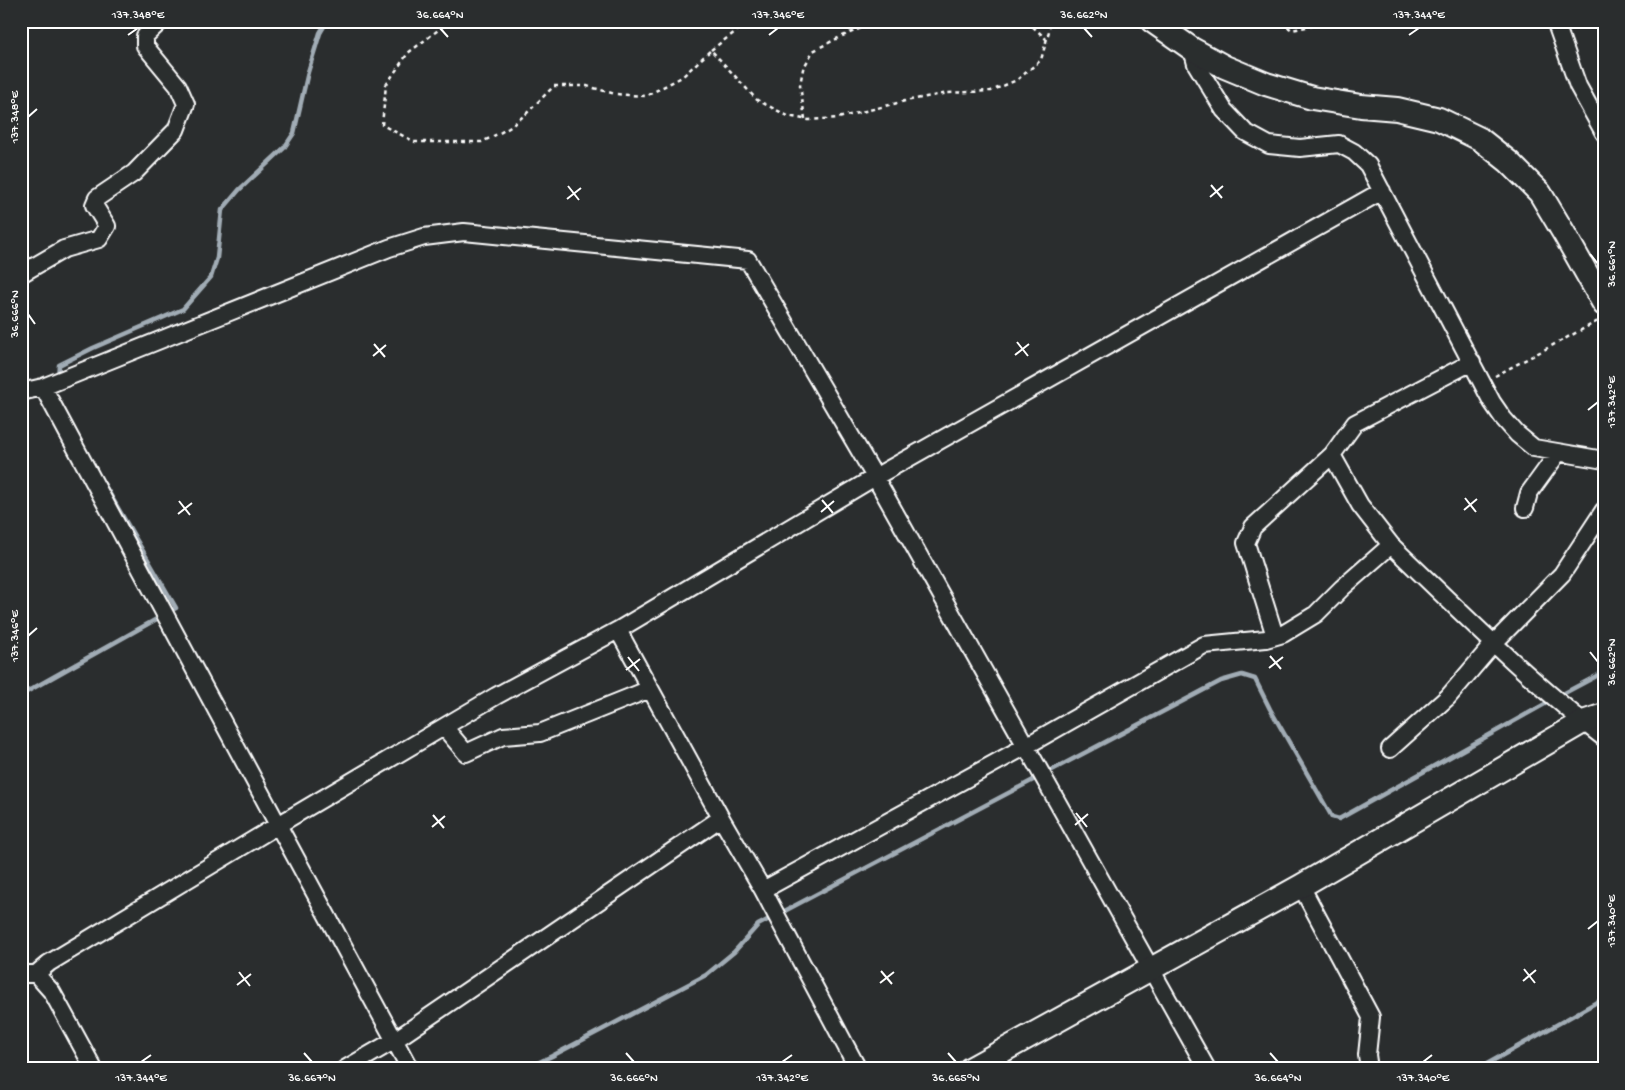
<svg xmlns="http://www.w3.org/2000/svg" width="1625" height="1090" font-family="'Gochi Hand',sans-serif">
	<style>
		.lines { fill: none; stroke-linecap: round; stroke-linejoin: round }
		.stream { stroke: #a1acb5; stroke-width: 4.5 }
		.street-casing { stroke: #fff; stroke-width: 20 }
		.secondary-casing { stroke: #fff; stroke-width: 26 }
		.path { stroke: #fff; stroke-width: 2.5; stroke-dasharray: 4 4; stroke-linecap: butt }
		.street { stroke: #2a2d2e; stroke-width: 16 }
		.secondary { stroke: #2a2d2e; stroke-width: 22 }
		.ticks { fill: none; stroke: #fff; stroke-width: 2 }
		.neatline { fill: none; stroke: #fff; stroke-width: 2 }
		.ticks-label { font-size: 12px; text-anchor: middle; fill: #fff }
	</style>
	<rect width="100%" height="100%" fill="#2a2d2e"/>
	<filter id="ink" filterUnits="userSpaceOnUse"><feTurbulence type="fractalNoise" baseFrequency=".02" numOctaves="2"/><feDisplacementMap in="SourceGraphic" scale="10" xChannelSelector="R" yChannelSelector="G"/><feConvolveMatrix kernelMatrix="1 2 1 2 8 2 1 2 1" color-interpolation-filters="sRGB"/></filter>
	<g filter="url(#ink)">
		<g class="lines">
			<path class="stream" d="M58 377 59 365 93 348 183 309 211 277 217 258 222 210 239 190 284 148 294 133 308 72 320 33 327 21
				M104 484 176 608 168 612
				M21 695 162 616
				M1559 696 1604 672
				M525 1069 552 1056 706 975 734 952 758 925 1221 681 1242 675 1255 679 1270 709 1332 817 1339 819 1552 700
				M1478 1069 1604 998"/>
			<defs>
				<path id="street" d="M1555 21 1578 86 1604 133
					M1192 49 1196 64 1224 110 1245 132 1269 145 1300 148 1339 144 1354 152 1368 165 1492 402 1503 418 1517 434 1534 448 1604 460
					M21 274 64 249 99 239 107 226 94 205 97 198 134 173 176 130 186 104 178 86 145 46V36L161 21
					M43 387 278 825 410 1069
					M21 392 43 387 389 248 424 237 464 232 748 260 875 477 1207 1069
					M1332 455 1355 423 1472 362
					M1525 508 1529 493 1558 453
					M618 630 721 818 763 890 858 1069
					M1275 636 1246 543 1253 527 1332 455 1360 505 1391 545
					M444 727 466 753 503 736 540 733 650 689
					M1390 749 1448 697 1494 643 1562 574 1604 510
					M1301 886 1371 1017 1367 1055 1369 1069
					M763 890 1026 746 1204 645 1266 639 1283 634 1316 614 1342 588 1391 545C1460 611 1528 680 1604 738
					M21 974H36L49 963 278 825 496 696 618 630 875 477 1382 191
					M36 974 52 992 94 1069
					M345 1069 395 1040 721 818"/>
				<path id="secondary" d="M1152 21 1192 49 1225 67 1266 84 1312 98 1361 106 1397 109 1439 119 1480 139 1509 162 1540 193 1565 235 1604 304
					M970 1069 1301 886 1583 722 1604 715"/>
			</defs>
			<use href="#street" class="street-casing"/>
			<use href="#secondary" class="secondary-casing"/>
			<path class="path" d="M450 21 408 53 386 85 382 125 415 142H482L509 128 526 114 554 86H587L615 94 646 96 682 77 711 50 757 100 788 116 809 120 838 118 905 101 948 93 991 91 1017 80 1041 60 1049 31 1050 21
				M1027 21 1046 39
				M1281 22 1292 30 1335 21 1380 24 1386 21
				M711 50 750 21
				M805 119 800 85 803 69 813 51 840 37 864 27 872 21
				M1495 376 1598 321"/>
			<use href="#street" class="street"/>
			<use href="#secondary" class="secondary"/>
		</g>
	</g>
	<path class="ticks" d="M440 28 448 37M1084 28 1092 37M128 35 138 28M769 35 778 28M1409 35 1419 28M28 117 37 109M1211 185 1222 198M568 186 579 200M1210 197 1223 186M567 199 581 188M1590 254 1598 264M28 314 35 324M1017 342 1028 356M374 344 385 357M1015 355 1029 344M373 356 386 345M1588 410 1598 402M1465 498 1476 512M822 500 833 513M179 501 190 515M1464 510 1477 499M821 512 834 501M178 514 192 503M28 636 37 628M1590 652 1598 662M1270 656 1281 669M628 657 639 671M1269 668 1283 657M626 670 640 659M1076 813 1087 827M433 815 444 828M1075 825 1088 814M432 827 445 816M1588 929 1598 921M1524 969 1535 983M881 971 892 984M239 972 250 986M1523 981 1536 970M880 983 894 972M237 985 251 974M304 1053 312 1062M626 1053 634 1062M948 1053 956 1062M1270 1053 1278 1062M141 1062 151 1055M782 1062 792 1055M1423 1062 1432 1055"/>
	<rect width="1625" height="1090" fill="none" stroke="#2a2d2e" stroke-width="55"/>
	<rect x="28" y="28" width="1570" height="1034" class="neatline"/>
	<g class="ticks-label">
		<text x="138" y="18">137.348°E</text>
		<text x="440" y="18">36.664°N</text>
		<text x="778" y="18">137.346°E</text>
		<text x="1084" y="18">36.662°N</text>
		<text x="1419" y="18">137.344°E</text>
		<text transform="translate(14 117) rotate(-90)" y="4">137.348°E</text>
		<text transform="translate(1611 264) rotate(-90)" y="4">36.661°N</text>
		<text transform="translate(14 314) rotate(-90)" y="4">36.666°N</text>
		<text transform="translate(1611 402) rotate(-90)" y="4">137.342°E</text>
		<text transform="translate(14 636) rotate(-90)" y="4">137.346°E</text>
		<text transform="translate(1611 662) rotate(-90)" y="4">36.662°N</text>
		<text transform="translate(1611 921) rotate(-90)" y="4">137.340°E</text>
		<text x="141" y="1081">137.344°E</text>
		<text x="312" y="1081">36.667°N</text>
		<text x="634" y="1081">36.666°N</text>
		<text x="782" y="1081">137.342°E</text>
		<text x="956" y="1081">36.665°N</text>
		<text x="1278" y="1081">36.664°N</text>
		<text x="1423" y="1081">137.340°E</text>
	</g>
</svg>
